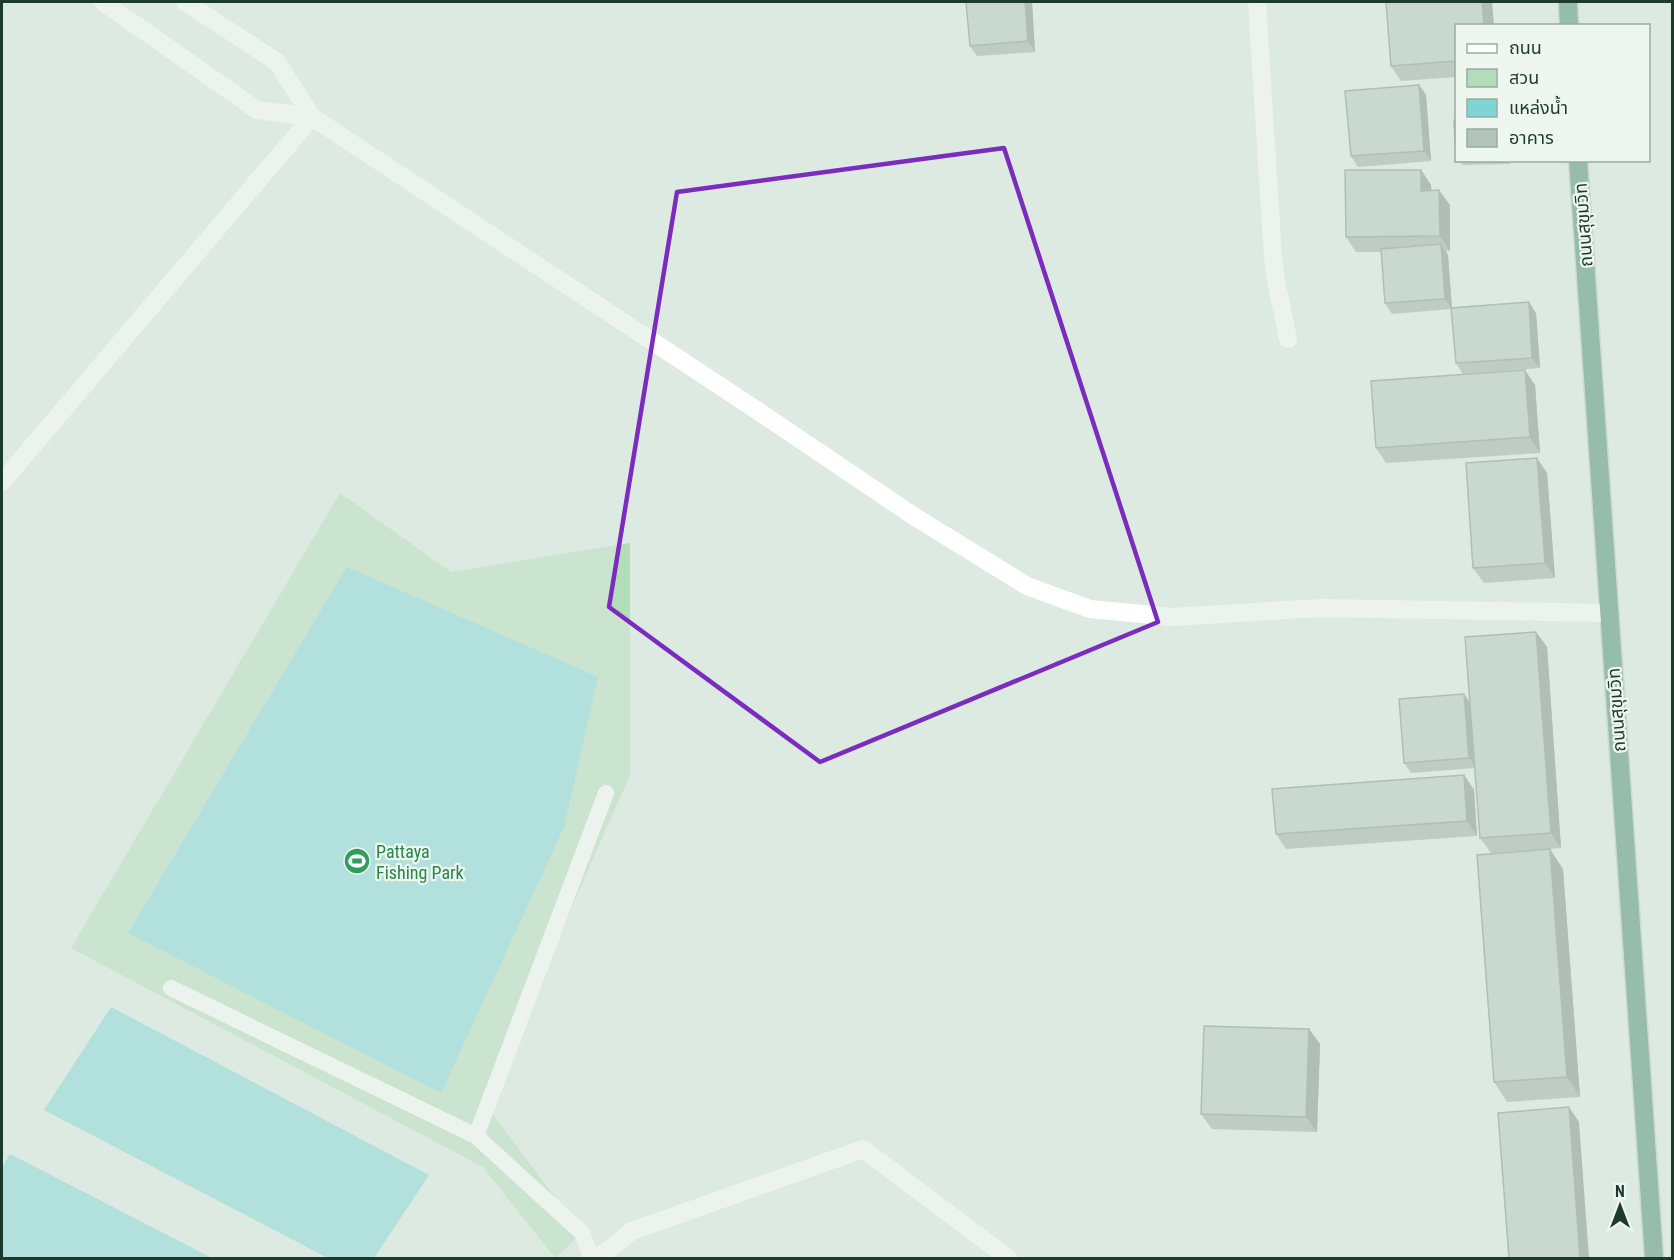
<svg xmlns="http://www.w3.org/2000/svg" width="1674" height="1260" font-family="'Roboto Condensed','Noto Sans Thai',sans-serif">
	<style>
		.green { fill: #b3ddb8 }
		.water { fill: #7fd4d4 }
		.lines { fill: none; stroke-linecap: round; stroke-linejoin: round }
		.trunk-casing { stroke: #bbc4c0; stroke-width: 21 }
		.service { stroke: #fff; stroke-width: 16 }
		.minor { stroke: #fff; stroke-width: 18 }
		.trunk { stroke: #42866b; stroke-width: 18 }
		.wall { fill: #99a9a0 }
		.shaded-wall { fill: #7d8a82 }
		.building { fill: #b2c5ba; stroke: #7d8a82; stroke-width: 1.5 }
		.marked { fill: none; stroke: #7b2cbf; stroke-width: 4.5; stroke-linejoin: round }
		.labels { text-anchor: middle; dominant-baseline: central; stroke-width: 4.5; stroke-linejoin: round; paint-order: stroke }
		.street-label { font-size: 18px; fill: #1d3a2e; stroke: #edf7f0 }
		.leisure-label { font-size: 18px; fill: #27864d; stroke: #edf7f0; text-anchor: start }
	</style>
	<rect width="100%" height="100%" fill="#dceae2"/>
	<path class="green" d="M340 493 451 572 630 543V775L485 1104 582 1233 555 1258 483 1167 71 948Z"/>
	<path class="water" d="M347 567 598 677 564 827 441 1093 128 933Z
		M111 1007 429 1175 374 1258H328L44 1110Z
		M10 1154 212 1258H2V1168Z"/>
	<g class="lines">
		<defs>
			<path id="trunk" d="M1568 2 1569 26
				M1578 160 1654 1258"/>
		</defs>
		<use href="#trunk" class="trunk-casing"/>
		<path class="service" d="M171 988 476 1136 582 1233 592 1258
			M476 1136 606 793"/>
		<path class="minor" d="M103 2 257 110 312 117
			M185 2 277 62 312 117
			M1257 2 1273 257 1276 281 1288 339
			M2 482 312 117 758 411 912 515 1027 586 1090 609 1173 617 1321 608 1609 613
			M598 1258 632 1231 863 1149 1008 1258"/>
		<use href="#trunk" class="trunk"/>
	</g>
	<path class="wall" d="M966 2H1032L1035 52 977 56 970 46Z
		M1386 2H1492L1494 26H1456V77L1401 81 1391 66Z
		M1419 85 1426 95 1431 161 1358 167 1351 156Z
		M1459 160H1510V164L1463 165Z
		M1421 170 1431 185V191L1450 205V251H1446L1448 255 1452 308 1536 313 1540 368 1463 374 1456 363 1452 309 1392 314 1385 303 1381 252H1356L1346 237Z
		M1535 385 1540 453 1386 463 1376 448Z
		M1547 473 1555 578 1484 583 1473 568Z
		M1536 632 1547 647 1561 848 1491 853 1480 838 1475 768 1411 773 1404 763 1470 703Z
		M1464 775 1474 790 1477 836 1286 849 1276 834Z
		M1563 869 1580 1097 1507 1102 1494 1082Z
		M1309 1029 1320 1044 1317 1132 1212 1129 1201 1114Z"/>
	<path class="shaded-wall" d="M1025 2H1032L1035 52 1028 41Z
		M1482 2H1492L1494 26H1484Z
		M1419 85 1426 95 1431 161 1424 151Z
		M1421 170 1431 185 1432 206 1421 191Z
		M1439 190 1450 205V251L1440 236Z
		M1441 244 1448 255 1452 309 1445 299Z
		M1529 302 1536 313 1540 368 1532 358Z
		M1525 370 1535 385 1540 453 1530 437Z
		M1537 458 1547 473 1555 578 1545 563Z
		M1536 632 1547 647 1561 848 1551 833Z
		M1464 694 1471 704 1476 768 1469 758Z
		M1464 775 1474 790 1477 836 1467 821Z
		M1550 849 1563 869 1580 1097 1567 1077Z
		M1309 1029 1320 1044 1317 1132 1306 1117Z
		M1569 1107 1579 1122 1589 1258H1580Z"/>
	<path class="building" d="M966 2H1025L1028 41 970 46Z
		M1386 2H1482L1484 26H1456V61L1391 66Z
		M1419 85 1424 151 1351 156 1345 91Z
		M1454 120H1456V155Z
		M1345 170H1421V191L1439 190 1440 236 1346 237Z
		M1441 244 1445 299 1385 303 1381 249Z
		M1529 302 1532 358 1456 363 1451 308Z
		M1525 370 1530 437 1376 448 1371 381Z
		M1537 458 1545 563 1473 568 1466 463Z
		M1536 632 1551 833 1480 838 1465 637Z
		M1464 694 1469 758 1404 763 1399 699Z
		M1464 775 1467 821 1276 834 1272 789Z
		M1550 849 1567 1077 1494 1082 1477 855Z
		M1204 1026 1309 1029 1306 1117 1201 1114Z
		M1569 1107 1580 1258H1509L1498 1113Z"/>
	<path d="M0 0H1674V1260H0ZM1004 148 1158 622 820 762 609 607 677 192Z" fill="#dceae2" fill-opacity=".55" fill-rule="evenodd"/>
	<path class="marked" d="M1004 148 1158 622 820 762 609 607 677 192Z"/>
	<defs>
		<symbol id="stadium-disc" viewBox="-11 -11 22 22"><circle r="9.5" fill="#2e9e5b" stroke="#edf7f0"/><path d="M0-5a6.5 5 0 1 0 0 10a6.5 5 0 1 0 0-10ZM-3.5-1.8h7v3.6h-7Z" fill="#fff"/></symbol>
	</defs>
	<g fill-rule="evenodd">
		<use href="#stadium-disc" x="342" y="846" width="30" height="30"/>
	</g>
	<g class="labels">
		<g class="street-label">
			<text transform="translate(1583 225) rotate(-94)">ถนนสุขุมวิท</text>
			<text transform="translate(1616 710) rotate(-94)">ถนนสุขุมวิท</text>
		</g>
		<g class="leisure-label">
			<text x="376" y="851">Pattaya<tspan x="376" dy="21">Fishing Park</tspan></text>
		</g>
	</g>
	<rect width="1674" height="1260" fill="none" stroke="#1d3a2e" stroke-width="6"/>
	<rect x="1455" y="24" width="195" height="138" fill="#edf7f0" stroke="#9aaba2" stroke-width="1.5"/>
	<rect x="1467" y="44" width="30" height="9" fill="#ffffff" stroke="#9aaba2" stroke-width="1.5"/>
	<text x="1509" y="54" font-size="18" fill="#1d3a2e">ถนน</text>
	<rect x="1467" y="69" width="30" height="18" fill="#b3ddb8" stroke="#9aaba2" stroke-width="1.5"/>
	<text x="1509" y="84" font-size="18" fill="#1d3a2e">สวน</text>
	<rect x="1467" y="99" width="30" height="18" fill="#7fd4d4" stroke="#9aaba2" stroke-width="1.5"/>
	<text x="1509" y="114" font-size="18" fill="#1d3a2e">แหล่งน้ำ</text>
	<rect x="1467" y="129" width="30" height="18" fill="#b2c5ba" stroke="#9aaba2" stroke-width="1.5"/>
	<text x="1509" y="144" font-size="18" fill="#1d3a2e">อาคาร</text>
	<g transform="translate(1620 1206)" stroke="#edf7f0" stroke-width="4.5" paint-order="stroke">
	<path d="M0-4.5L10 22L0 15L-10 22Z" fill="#1d3a2e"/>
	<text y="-9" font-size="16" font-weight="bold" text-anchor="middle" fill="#1d3a2e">N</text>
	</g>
</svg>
